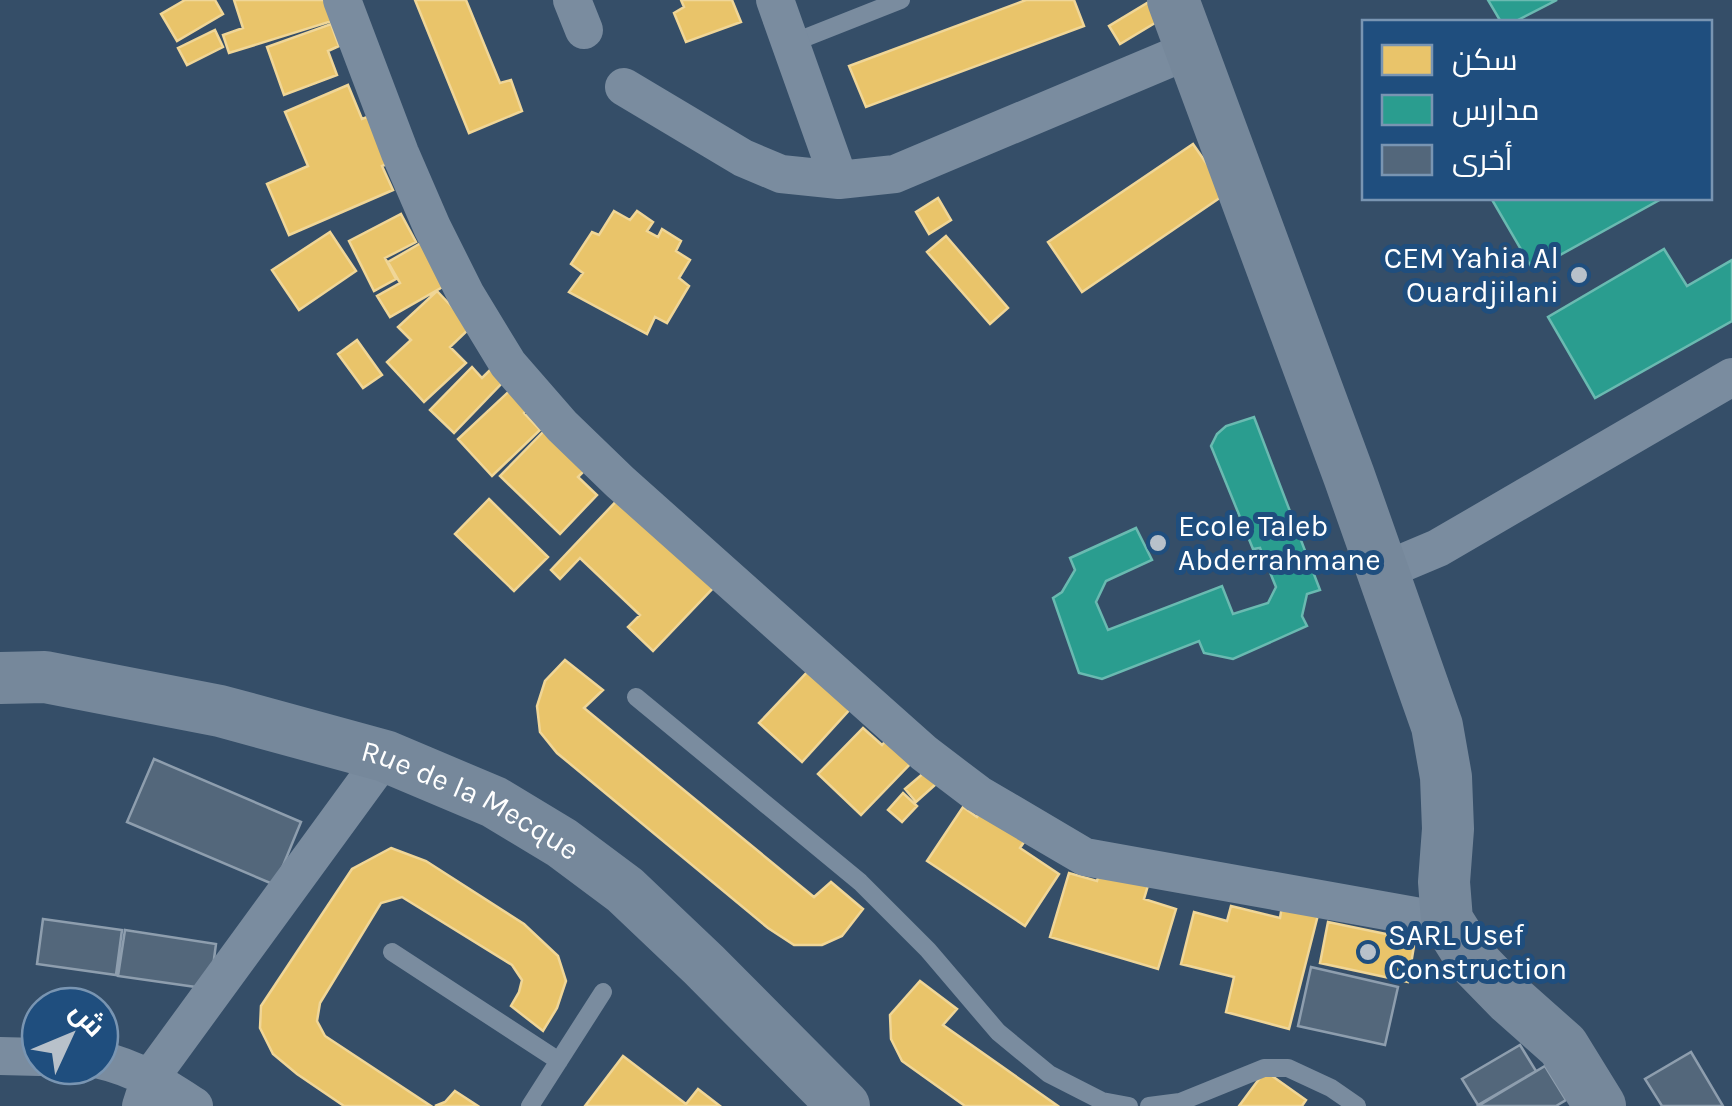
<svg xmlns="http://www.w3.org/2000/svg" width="1732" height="1106" font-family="Karla,Cairo,sans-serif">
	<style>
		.homes { fill: #e9c46a; stroke: #f0d697; stroke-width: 2.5 }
		.schools { fill: #2a9d8f; stroke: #6abab1; stroke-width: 2.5 }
		.building { fill: #53677b; stroke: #8e9eae; stroke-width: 2.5 }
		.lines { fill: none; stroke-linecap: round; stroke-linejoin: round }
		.lane { stroke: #7a8c9f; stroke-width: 18 }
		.street { stroke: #7a8c9f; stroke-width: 38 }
		.secondary { stroke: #76889b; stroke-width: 52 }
		.poi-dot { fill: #b8c1ca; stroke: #1f4e7e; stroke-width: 4 }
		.labels { text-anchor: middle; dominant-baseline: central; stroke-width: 10; stroke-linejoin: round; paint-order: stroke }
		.poi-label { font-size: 30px; fill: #fff; stroke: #1f4e7e; text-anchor: start }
		.street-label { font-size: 30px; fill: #fff; stroke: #1f4e7e }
	</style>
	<rect width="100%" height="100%" fill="#354e68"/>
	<path class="homes" d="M185 0H215L223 14 177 41 161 14Z
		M234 0H325L332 21 229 53 223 35 243 28Z
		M415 0H466L500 83 511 80 522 111 469 133Z
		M681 0H732L741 22 686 42 674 13 684 7Z
		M1026 0H1074L1084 26 866 107 849 66Z
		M1152 0 1165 17 1120 44 1109 26Z
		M331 24 339 46 328 51 337 75 284 95 267 47Z
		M215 30 223 47 187 65 178 48Z
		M348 85 362 119 375 114 395 161 382 166 393 190 289 235 267 184 308 166 285 112Z
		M1193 144 1227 193 1082 292 1048 242Z
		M938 198 951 220 929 234 916 212Z
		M614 211 630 220 637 211 653 222 647 231 658 237 662 229 681 241 676 251 690 260 679 278 689 286 667 323 655 317 647 334 569 292 583 273 571 264 592 232 599 235Z
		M401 214 416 242 385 258 396 279 374 291 349 241Z
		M330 232 356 271 299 310 272 270Z
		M946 236 1008 308 990 324 927 252Z
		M428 239 453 281 390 317 377 296 400 283 388 262Z
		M437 291 471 327 450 347 466 363 424 402 387 362 411 340 398 327Z
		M357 340 382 375 363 388 338 354Z
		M494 366 506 379 454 433 430 410 472 367 482 378Z
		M519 382 536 401 524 413 540 430 492 476 458 439Z
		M544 431 584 471 578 477 597 495 560 534 500 476Z
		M623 494 717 584 653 651 628 627 640 615 580 558 560 579 551 570Z
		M489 499 548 557 514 591 455 534Z
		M565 660 603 690 584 708 814 897 831 882 863 909 842 936 822 945H794L768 928 557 753 540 732 537 706 545 681Z
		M810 669 852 707 802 762 759 723Z
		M863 728 882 745 892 734 916 758 861 815 818 774Z
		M926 771 936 784 916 802 905 789Z
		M903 793 917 806 902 822 888 810Z
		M963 807 977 817 984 807 1028 836 1020 848 1059 874 1025 926 927 861Z
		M391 848 426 861 524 924 558 956 566 981 557 1008 543 1031 511 1006 519 992 522 980 512 965 402 897 381 903 320 1003 317 1021 325 1036 431 1106H344L297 1074 273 1054 260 1028 261 1006 352 869Z
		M1101 868 1149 882 1144 899 1176 909 1158 969 1050 937 1069 873 1097 881Z
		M1231 906 1280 918 1282 906 1318 915 1289 1029 1226 1012 1234 977 1181 964 1194 912 1227 921Z
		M1328 922 1415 940 1408 982 1320 963Z
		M920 981 957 1009 943 1025 1058 1106H965L902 1061 891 1039 890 1015Z
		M623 1056 686 1104 698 1089 720 1106H585Z
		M1265 1071 1306 1100 1302 1106H1239Z
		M455 1091 478 1106H435L445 1102Z"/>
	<path class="schools" d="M1488 0H1557L1514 22H1501Z
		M1491 198H1663L1533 270Z
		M1664 249 1687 286 1732 260V321L1595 398 1548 317Z
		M1254 417 1320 590 1307 594 1302 616 1307 626 1233 659 1204 653 1199 641 1102 679 1079 673 1053 598 1062 592 1075 570 1070 558 1136 528 1152 560 1106 581 1096 602 1108 630 1222 586 1233 614 1268 603 1276 587 1260 548 1253 549 1211 446 1217 434 1226 426Z"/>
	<path class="building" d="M154 759 301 822 275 885 127 822Z
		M43 919 122 930 116 975 37 964Z
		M125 930 216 944 210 989 118 976Z
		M1311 967 1398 987 1385 1045 1298 1026Z
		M1520 1045 1536 1071 1478 1105 1462 1079Z
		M1691 1052 1723 1106H1662L1645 1079Z
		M1545 1066 1566 1100 1556 1106H1478Z"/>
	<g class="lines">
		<path class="lane" d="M792 43 901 0
			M636 697 860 882 928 950 998 1032 1049 1074 1102 1101 1129 1106
			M392 952 559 1061
			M530 1106 603 992
			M1149 1106 1180 1102 1264 1068H1288L1331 1088 1357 1106"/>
		<path class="street" d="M342 0 400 153 432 227 466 295 508 364 562 426 620 482 924 753 978 794 1085 857 1437 920H1447
			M572 0 584 30
			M775 0 839 180
			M624 87 743 158 781 174 839 180 895 174 1192 49
			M1381 572 1438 548 1732 377
			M0 1056 40 1057
			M100 1060C136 1068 163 1086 194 1106
			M141 1106 150 1078 385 756"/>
		<g class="secondary">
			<path d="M1173 0 1349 476 1437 726 1446 777 1448 829 1444 882 1447 920 1472 960 1510 999 1563 1046 1600 1106"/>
			<path id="s1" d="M0 678 45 677 220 711 385 756 494 802 562 843 625 890 704 965 844 1106"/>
		</g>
	</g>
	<g class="poi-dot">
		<circle cx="1579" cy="275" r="10"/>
		<circle cx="1158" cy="543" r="10"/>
		<circle cx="1368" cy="952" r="10"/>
	</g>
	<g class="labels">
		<g class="poi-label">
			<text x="1559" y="258" text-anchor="end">CEM Yahia Al<tspan x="1559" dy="34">Ouardjilani</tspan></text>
			<text x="1178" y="526">Ecole Taleb<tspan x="1178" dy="34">Abderrahmane</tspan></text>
			<text x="1388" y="935">SARL Usef<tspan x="1388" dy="34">Construction</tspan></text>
		</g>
		<g class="street-label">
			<text stroke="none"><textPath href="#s1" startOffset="490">Rue de la Mecque</textPath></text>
		</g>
	</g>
	<rect x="1362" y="20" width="350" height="180" fill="#1f4e7e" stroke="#7995b2" stroke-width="2.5"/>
	<rect x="1382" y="45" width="50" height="30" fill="#e9c46a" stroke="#7995b2" stroke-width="2.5"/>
	<text x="1452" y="70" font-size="30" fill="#ffffff">سكن</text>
	<rect x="1382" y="95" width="50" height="30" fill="#2a9d8f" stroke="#7995b2" stroke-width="2.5"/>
	<text x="1452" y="120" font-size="30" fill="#ffffff">مدارس</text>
	<rect x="1382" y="145" width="50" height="30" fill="#53677b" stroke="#7995b2" stroke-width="2.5"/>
	<text x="1452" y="170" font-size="30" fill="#ffffff">أخرى</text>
	<g transform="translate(70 1036) rotate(46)"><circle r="48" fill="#1f4e7e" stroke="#7995b2" stroke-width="2.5"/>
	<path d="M0-8L18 38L0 25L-18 38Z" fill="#b8c1ca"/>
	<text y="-15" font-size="28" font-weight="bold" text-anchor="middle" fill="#ffffff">ش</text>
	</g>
</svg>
